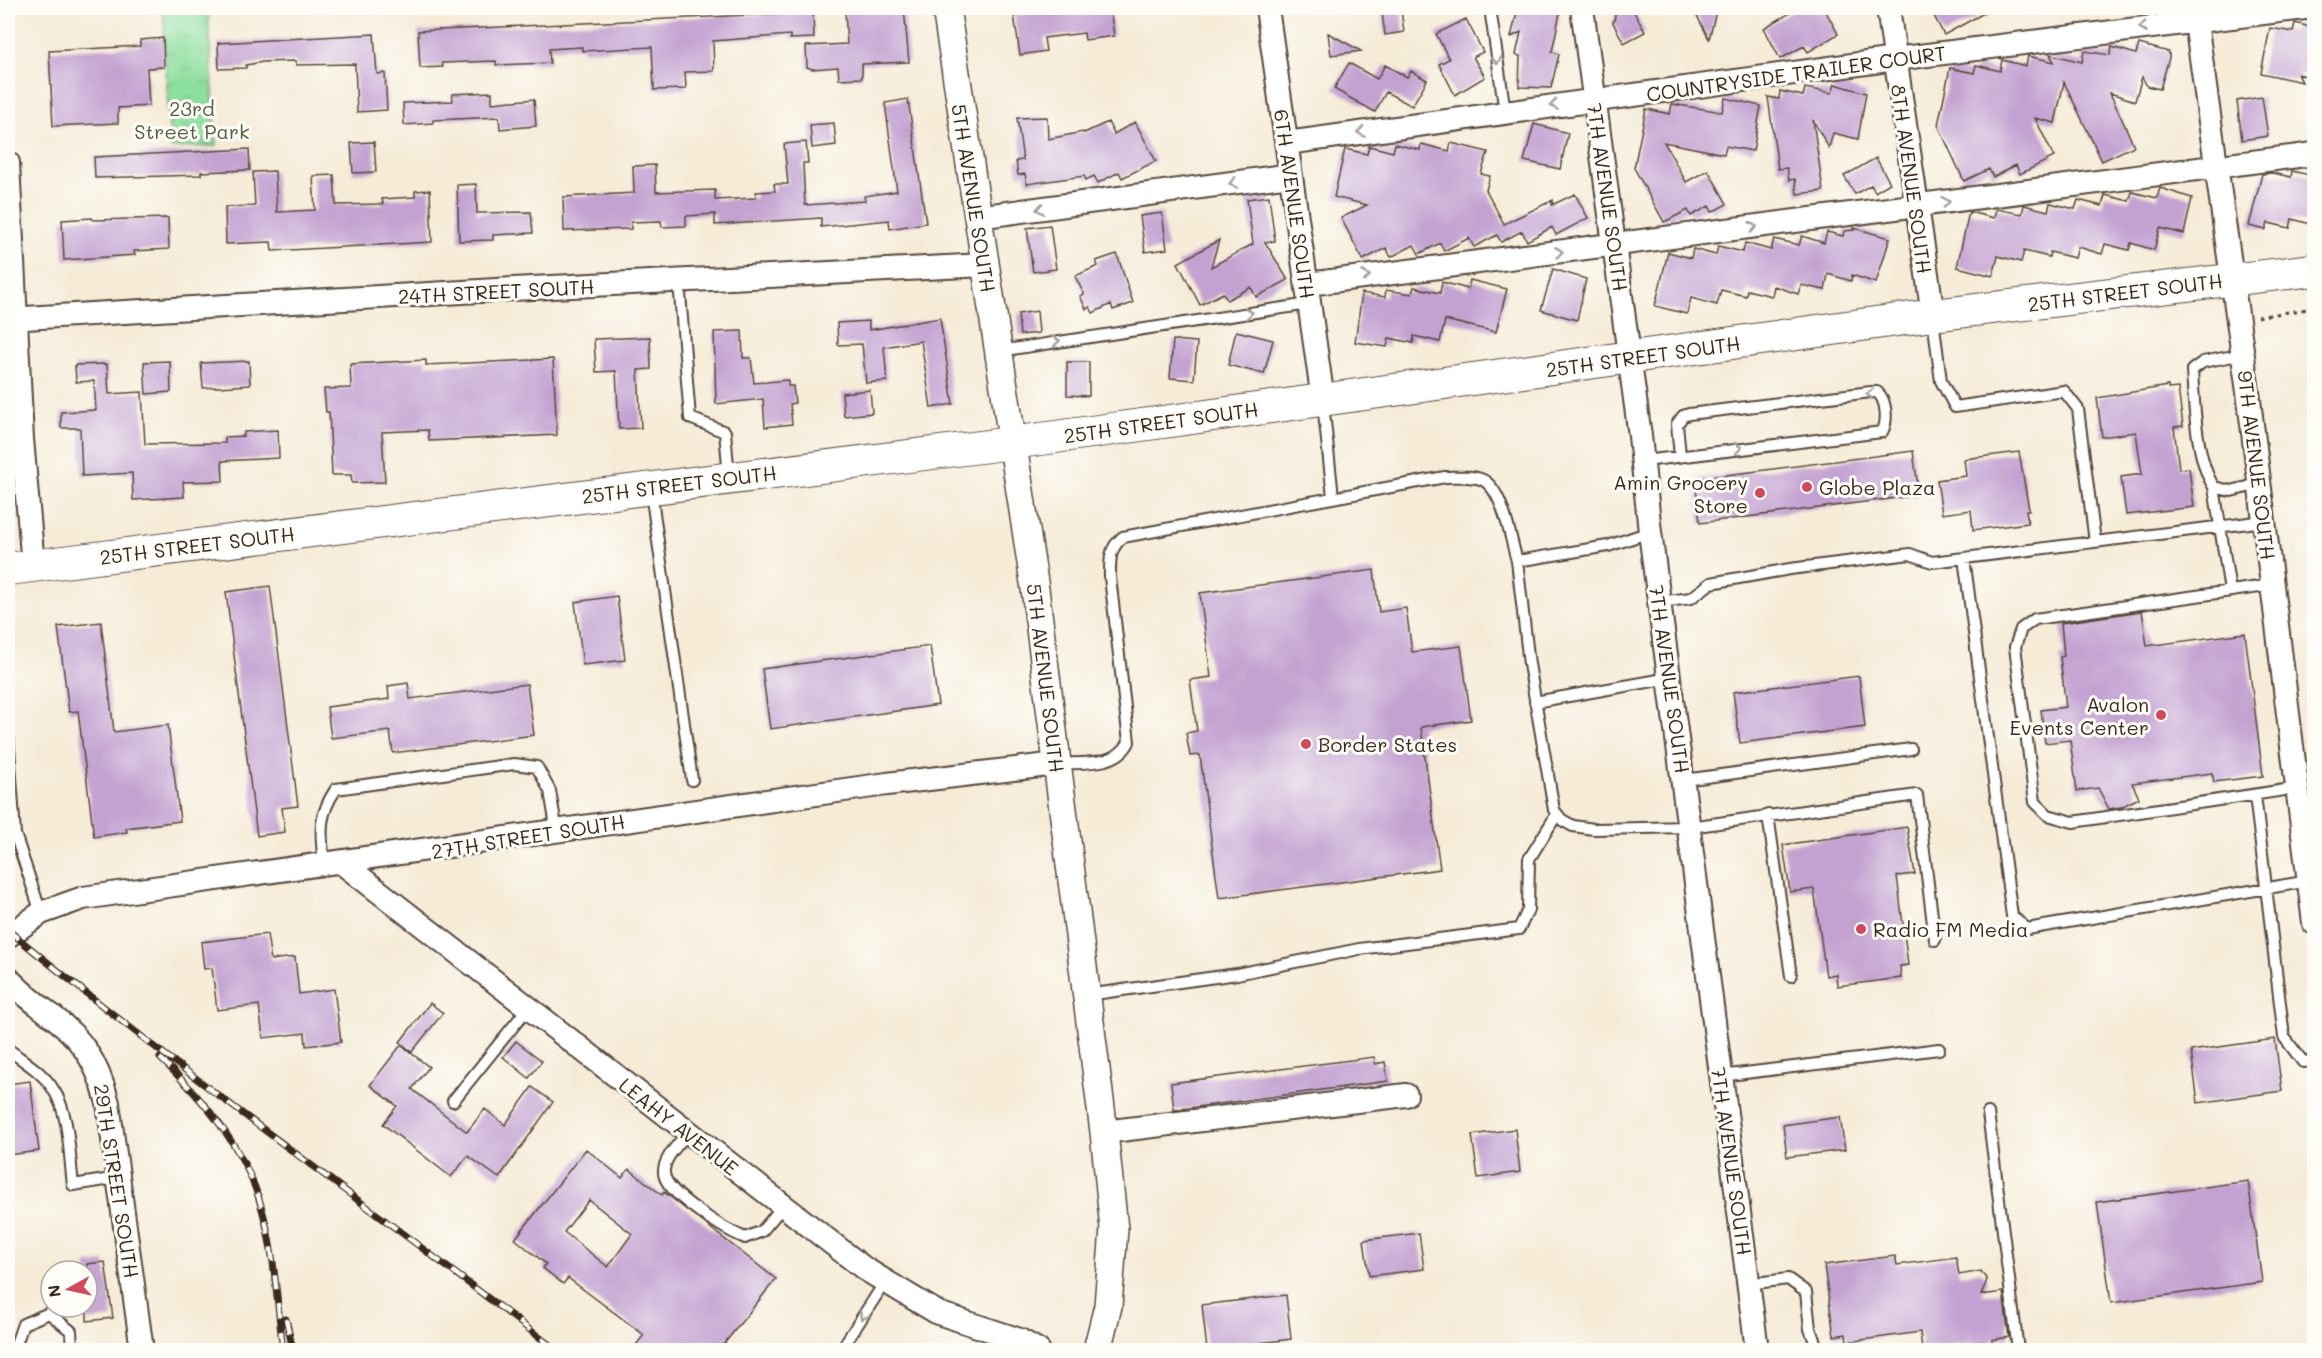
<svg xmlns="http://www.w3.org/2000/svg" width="2322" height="1358" font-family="Mali,sans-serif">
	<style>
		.grass { fill: url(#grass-tufts); stroke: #64845e; stroke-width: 1.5 }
		.building { fill: #c3a2d1; fill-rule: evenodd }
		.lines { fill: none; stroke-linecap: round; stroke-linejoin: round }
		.service-casing { stroke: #57473a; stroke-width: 14 }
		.minor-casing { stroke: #57473a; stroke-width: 26 }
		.tertiary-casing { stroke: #57473a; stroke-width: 30 }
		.secondary-casing { stroke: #57473a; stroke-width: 34 }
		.path { stroke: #57473a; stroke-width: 3; stroke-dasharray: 4.5 4.5; stroke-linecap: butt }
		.service { stroke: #fff; stroke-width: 10 }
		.minor { stroke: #fff; stroke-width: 22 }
		.tertiary { stroke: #fff; stroke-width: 27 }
		.secondary { stroke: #fff; stroke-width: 32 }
		.rail-casing { stroke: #3b2a1e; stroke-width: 7 }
		.rail { stroke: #fdfcf7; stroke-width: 4.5; stroke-dasharray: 14; stroke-linecap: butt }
		.oneway { stroke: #a79f9a }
		.poi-dot { fill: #d1495b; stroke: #fdfcf7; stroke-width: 2 }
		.labels { text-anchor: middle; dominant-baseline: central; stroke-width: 6; stroke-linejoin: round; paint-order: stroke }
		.street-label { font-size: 20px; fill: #3b2a1e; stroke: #fdfcf7 }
		.park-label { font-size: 20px; fill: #546045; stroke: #fdfcf7 }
		.poi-label { font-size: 20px; fill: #3b2a1e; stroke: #fdfcf7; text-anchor: start }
	</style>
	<defs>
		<pattern id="grass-tufts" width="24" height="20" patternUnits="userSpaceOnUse" patternTransform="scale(1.5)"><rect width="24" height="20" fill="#8ddf9f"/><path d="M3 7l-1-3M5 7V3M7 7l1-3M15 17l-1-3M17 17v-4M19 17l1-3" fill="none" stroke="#7bc088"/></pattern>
	</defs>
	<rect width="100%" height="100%" fill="#fdfcf7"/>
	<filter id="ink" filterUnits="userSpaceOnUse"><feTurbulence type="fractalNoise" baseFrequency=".0167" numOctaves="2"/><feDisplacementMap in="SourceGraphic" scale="12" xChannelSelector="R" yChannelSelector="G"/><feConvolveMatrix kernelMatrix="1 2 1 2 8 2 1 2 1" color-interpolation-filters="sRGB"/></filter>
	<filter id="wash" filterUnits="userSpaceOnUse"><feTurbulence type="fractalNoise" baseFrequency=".008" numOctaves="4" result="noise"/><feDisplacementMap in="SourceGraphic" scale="24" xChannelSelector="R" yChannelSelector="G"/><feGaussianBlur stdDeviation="1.35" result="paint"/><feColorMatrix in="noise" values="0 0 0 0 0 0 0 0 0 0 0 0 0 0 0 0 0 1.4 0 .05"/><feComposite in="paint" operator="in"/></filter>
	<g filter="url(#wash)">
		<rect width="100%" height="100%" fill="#f5ebd7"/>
		<path class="grass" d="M163 8H208L216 146 170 148Z"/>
		<g id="blocks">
			<path class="building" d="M904 8 909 62 862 64V78L839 79 838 67 812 69 807 67 806 46 847 44 845 11Z
				M1054 8H1110L1114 36 1085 40 1084 33 1044 38 1046 51 1020 55 1014 15Z
				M1518 8H1561L1552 52 1559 54 1551 88 1519 87 1520 56 1516 55 1521 32 1511 37Z
				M1617 8H1632L1645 32 1624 43 1613 23Z
				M1693 8H1717L1709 39Z
				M1799 8H1824L1838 34 1808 52 1804 46 1780 59 1764 28Z
				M1930 8H1993L1944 35Z
				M1401 10 1404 32 1385 35 1382 13Z
				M813 12 814 38 790 39V35L713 41 714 71 685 72 686 89 654 90 652 47 582 51V47L549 49 550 63 496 65V61L442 63 443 67 420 68 418 31Z
				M1466 19 1483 52 1473 57 1485 77 1455 95 1439 64 1449 59 1436 34Z
				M2295 23 2314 28V78L2298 74 2302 82 2261 73 2270 28 2293 32Z
				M1328 33 1361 51 1331 55Z
				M374 34 377 74 385 73 387 110 357 112 355 64 296 65V61L263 62 246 65V68L219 69 218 43Z
				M163 38 164 67 147 68 149 106 118 108V123L53 126 49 51 140 46V40Z
				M2139 44 2169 52V58L2160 89 2147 86 2142 77 2135 101 2110 93 2134 146 2102 161 2064 82 2055 123 2035 118 2054 157 2020 174 2016 165 1993 177 1989 169 1964 181 1938 125 1950 68 1974 73 1976 65 2000 71 2002 60 2026 66 2028 56 2054 62 2050 54 2082 62 2084 51 2110 55 2112 47 2136 54Z
				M1349 63 1377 79 1385 65 1407 77 1411 71 1427 80 1412 106 1386 92 1375 112 1334 89Z
				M1835 84 1866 93 1858 139 1833 133 1829 148 1813 120 1823 191 1797 194 1795 179 1789 180 1787 168 1778 169 1768 97 1779 99 1780 91 1803 96 1805 88 1832 93Z
				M492 92V103L534 99 536 126 500 129 499 117 433 120V123L404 125 403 103 453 101 452 94Z
				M2262 97 2268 136 2242 140 2237 101Z
				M1725 98 1761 106 1753 151 1726 146 1724 154 1664 142 1686 182 1708 170 1727 204 1712 212 1709 206 1691 216 1688 210 1664 222 1634 168 1646 109 1670 114 1672 104 1722 112Z
				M908 99 926 223 890 229 889 220 821 227V218L715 225V214L686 216V226L662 227 661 221 631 222V229L564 231 563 197 634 193 633 166 655 165 656 192 715 190V200L756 198V192L775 191 774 184H788L784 144 806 142 808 163H803L805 205 865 201 864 196 897 191 885 103Z
				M1047 117 1048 139 1083 132 1084 133 1108 122 1114 134 1135 122 1156 161 1122 178 1119 172 1098 183 1094 176 1086 180 1084 176 1027 184 1025 174 1018 175 1016 161 1023 160 1017 118Z
				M834 123 836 145 812 148 810 125Z
				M1534 124 1568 133 1560 169 1524 161Z
				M374 142 376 172 353 173 351 143Z
				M1451 143 1488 152 1481 174 1490 176 1486 190 1504 224 1553 200 1552 205 1575 194 1588 218 1556 235 1552 227 1527 241 1522 231 1501 242 1497 235 1474 247 1469 238 1444 251 1440 243 1419 254 1414 245 1391 257 1386 248 1363 260 1341 218 1367 205 1334 197 1345 149 1367 154 1369 146 1393 152 1395 144 1420 150 1421 144 1449 151Z
				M249 149 250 170 201 172V175L95 178 94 157Z
				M1876 158 1890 183 1875 192 1871 185 1855 194 1844 176Z
				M275 171 277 212 315 210 313 176 334 175 336 205 383 204 382 199 415 197V191L430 190 432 242 272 251 271 242 226 244 225 207 255 206 253 172Z
				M2292 171 2314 176V225L2292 219 2290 228 2268 223 2266 230 2249 226 2262 174 2272 173 2291 177Z
				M476 184 477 213 531 212 533 233 493 235V240L459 241 457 185Z
				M2160 188 2192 198 2184 234 2160 228 2154 250 2131 243 2129 250 2105 244 2102 254 2078 247 2075 258 2050 252 2049 257 2024 251 2021 262 1998 256 1993 276 1957 267 1969 212 1994 218 1996 209 2022 214 2024 205 2048 211 2050 203 2075 209 2078 200 2102 206 2105 195 2129 201 2132 192 2157 198Z
				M1269 196 1275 241 1265 242 1288 280 1256 297 1251 287 1227 300 1223 293 1200 305 1178 263 1219 240 1211 267 1253 244 1247 199Z
				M1162 213 1167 249 1145 252 1140 216Z
				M92 218 93 220 168 218 169 249 134 251 135 255 64 260 62 220Z
				M1050 225 1056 269 1033 272 1027 228Z
				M1854 228 1890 238 1876 283 1852 275 1851 281 1828 274 1825 290 1801 285 1798 294 1774 286 1772 296 1747 290 1746 296 1721 290 1717 305 1691 298 1687 314 1655 306 1668 252 1691 258 1693 249 1716 255 1718 246 1743 252 1745 243 1771 250 1774 239 1799 245 1802 236 1824 243 1827 232 1843 236 1844 231 1854 230Z
				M1117 254 1133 303 1113 310 1111 304 1093 313 1090 307 1086 309 1080 296 1084 294 1075 276 1098 266 1096 261Z
				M1553 269 1586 279 1577 320 1541 310Z
				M1470 280 1507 289 1496 332 1445 320 1440 342 1414 336 1413 343 1389 338 1387 347 1355 342 1362 293 1385 297 1386 290 1412 294 1414 287 1440 293 1442 282 1468 289Z
				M1037 311 1039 333 1020 335 1018 314Z
				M940 318 953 404 931 408 921 341 884 347 887 381 866 383 862 344 838 345 837 323 869 321V330Z
				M742 331 743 358H751L754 383 788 380V386H793L795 403 790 404 792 424 765 427 763 399 716 404 714 332Z
				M1236 331 1273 340 1264 374 1228 365Z
				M650 337 651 369 638 370 641 428 619 429 616 371 596 372 594 339Z
				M1173 340 1197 342 1194 380 1170 378Z
				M553 359 557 435 429 441 428 430 382 432 385 482 352 483 351 475H332L329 412H326L324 389 351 388 350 364 426 360V365Z
				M170 361 171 392 146 394 144 362Z
				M249 361 250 385 203 388 201 363Z
				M1067 362H1089V396L1067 395Z
				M107 364 109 394 142 392 145 444 225 443V437L244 436V432L278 430 279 458 222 461 223 481 183 482 184 497 133 500 132 473 82 476 80 428H61V412L96 410 94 381 76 382 75 365Z
				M2168 386V389L2178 388 2183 426 2174 427 2179 469 2189 468 2194 507 2126 515 2121 477 2142 474 2136 432 2102 437 2097 398Z
				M870 390 872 413 844 416 842 393Z
				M1913 451 1919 495 1700 523 1695 479Z
				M2019 452 2029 510H2026L2028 523 1973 530 1971 510 1942 514 1937 480 1966 476 1964 459Z
				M1374 570 1379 612 1406 608 1412 652 1461 646 1471 720 1421 727 1440 869 1219 898 1200 755 1190 756 1186 733 1197 731 1190 680 1211 677 1200 593Z
				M270 586 298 806 282 808 285 832 257 836 226 592Z
				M617 596 625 660 583 665 575 602Z
				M2142 611 2147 646 2245 633 2263 776 2214 782 2212 773 2132 783 2139 798 2121 807 2109 809 2098 788 2077 791 2070 740 2045 743 2041 710 2066 707 2060 657 2064 656 2061 623Z
				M101 622 114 732 168 725 180 821 126 828 127 832 94 837 78 711 69 712 58 627Z
				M930 646 938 705 770 729 762 669Z
				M1859 676 1865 727 1740 743 1733 692Z
				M408 683 410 699 527 684 534 735 393 753 390 731 331 738 327 707 389 699 388 686Z
				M1907 827 1915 874 1897 876 1908 965 1900 966 1901 978 1837 986 1836 974 1826 976 1814 889 1790 892 1783 845Z
				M267 934 271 960 295 957 299 994 334 989 341 1042 306 1046 305 1033 263 1038 259 1005 217 1010 212 968 204 969 201 942Z
				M430 1003 443 1013 412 1052 400 1042Z
				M2275 1039 2282 1091 2198 1103 2191 1051Z
				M516 1041 542 1061 529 1078 503 1057Z
				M401 1045 429 1067 412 1089 467 1132 485 1109 505 1125 532 1087 553 1102 499 1178 468 1156 451 1177 383 1124 397 1106 370 1085Z
				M1374 1057 1375 1064 1385 1062 1388 1081 1174 1110 1171 1083Z
				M30 1081 39 1151 8 1155V1084Z
				M1840 1117 1845 1150 1787 1157 1783 1125Z
				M1515 1129 1520 1172 1478 1178 1472 1135Z
				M586 1149 622 1178 629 1169 662 1195 664 1192 776 1279 719 1350H632L644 1335 568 1278 563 1284 543 1268 546 1264 515 1239ZM589 1200 632 1234 608 1267 564 1232Z
				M2248 1181 2262 1282 2111 1303 2097 1202Z
				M1419 1233 1424 1269 1369 1276 1364 1240Z
				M1895 1256 1897 1265 1956 1257 1959 1275 1981 1271 1987 1280 1981 1295 2003 1292 2009 1337 1992 1340V1347L1972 1349V1342L1922 1349 1920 1332 1847 1342 1846 1334 1834 1336 1824 1265Z
				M105 1262 113 1318 87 1321V1264Z
				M1286 1295 1291 1339 1207 1350 1202 1305Z"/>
		</g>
	</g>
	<g filter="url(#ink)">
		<use href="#blocks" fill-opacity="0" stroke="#57473a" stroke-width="1.5"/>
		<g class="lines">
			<defs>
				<path id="service" d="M1490 8 1505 112
					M679 281 690 418 725 432 729 477
					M1933 319 1941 381 1955 407 2064 391 2078 409 2095 542
					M999 351 1309 304
					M2243 354 2203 362 2192 370C2194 403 2196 460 2214 487L2231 491 2260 484
					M1323 403 1333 497
					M1644 461 1882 432C1888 422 1887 400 1877 392H1871L1689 414 1683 416 1677 424 1680 456
					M2214 487 2230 591
					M651 492 692 780
					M1650 532 1608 546 1517 561 1529 664 1554 810 1562 820 1573 826 1594 829 1690 827 1917 795 1935 940
					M1964 558 2012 916 2027 929 2309 881
					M2273 585 2035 619 2021 629 2015 647 2035 802 2048 815 2073 822 2298 788
					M1660 602 1691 598 1711 583 1790 569 1910 554 1932 562 2265 521
					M1535 702 1670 678
					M8 734 15 834 41 913
					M1057 764C1082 762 1117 767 1129 742L1110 577C1110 560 1109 548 1123 537L1445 477C1457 477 1472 475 1483 480 1503 490 1511 541 1517 561
					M1684 780 1911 749
					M2255 795 2284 1037 2303 1062 2314 1061
					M1768 815 1791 976
					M324 865C321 834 317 817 336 789L514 764 537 767 550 791 557 832
					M1087 995 1237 974 1359 949 1519 929 1528 910 1529 859 1557 814
					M8 1049C23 1061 43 1072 53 1089 70 1114 69 1155 73 1185L118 1178
					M1721 1076 1939 1049
					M453 1101 528 1008
					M1988 1113 2018 1350
					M687 1134C679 1144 663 1158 664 1173 665 1194 726 1230 745 1238L762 1231 783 1206
					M1748 1284 1788 1279 1806 1292 1810 1329 1818 1350
					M14 1350 23 1324 49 1313 71 1331 72 1350
					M841 1350 885 1282"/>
				<path id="minor" d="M1267 8 1323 400
					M1582 8 1640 436 1650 532 1757 1350
					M1888 8 1933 315
					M2194 8 2248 392 2314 923
					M1287 143 1895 59 2305 8
					M8 163 22 439 33 565
					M977 217 1291 175
					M1308 284 2314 154
					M8 319 513 289 985 265
					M342 863 865 1269 938 1313 1020 1340 1038 1350
					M8 936 41 913 83 898 887 784 1057 764
					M8 978C19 991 33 1001 47 1012 82 1038 97 1061 108 1103L142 1350
					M1104 1132 1406 1095"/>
				<path id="tertiary" d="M946 8 1035 589 1104 1132 1114 1229 1108 1306 1097 1350"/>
				<path id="secondary" d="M8 569 1012 443 1933 315 2314 270"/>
			</defs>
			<use href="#service" class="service-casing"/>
			<use href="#minor" class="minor-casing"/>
			<use href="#tertiary" class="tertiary-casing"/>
			<use href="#secondary" class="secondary-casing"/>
			<path class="path" d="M2257 317 2314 308"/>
			<use href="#service" class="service"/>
			<use href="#minor" class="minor"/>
			<use href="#tertiary" class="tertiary"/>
			<use href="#secondary" class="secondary"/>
			<defs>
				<path id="rail" d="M8 930C185 1076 374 1209 556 1350
					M160 1058C204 1100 246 1149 262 1209 275 1254 277 1304 283 1350
					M286 1319 293 1350"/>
			</defs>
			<use href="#rail" class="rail-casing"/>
			<use href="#rail" class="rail"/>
		</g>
		<defs><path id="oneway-chevron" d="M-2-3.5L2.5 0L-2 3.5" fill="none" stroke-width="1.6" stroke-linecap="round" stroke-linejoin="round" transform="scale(1.5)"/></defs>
		<g class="oneway">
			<use href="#oneway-chevron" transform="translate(2143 27) rotate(173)"/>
			<use href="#oneway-chevron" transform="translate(1497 60) rotate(82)"/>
			<use href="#oneway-chevron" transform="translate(1554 105) rotate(172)"/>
			<use href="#oneway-chevron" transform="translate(1361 132) rotate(172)"/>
			<use href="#oneway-chevron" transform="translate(1233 183) rotate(172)"/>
			<use href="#oneway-chevron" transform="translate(1946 202) rotate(-8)"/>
			<use href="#oneway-chevron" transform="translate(1040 209) rotate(172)"/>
			<use href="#oneway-chevron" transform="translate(1753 227) rotate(-7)"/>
			<use href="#oneway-chevron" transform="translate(1559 252) rotate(-7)"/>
			<use href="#oneway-chevron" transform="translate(1366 276) rotate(-7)"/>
			<use href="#oneway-chevron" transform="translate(1249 313) rotate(-8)"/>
			<use href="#oneway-chevron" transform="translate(1056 341) rotate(-9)"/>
			<use href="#oneway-chevron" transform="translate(1870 394) rotate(-178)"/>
			<use href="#oneway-chevron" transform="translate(1738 448) rotate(-8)"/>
			<use href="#oneway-chevron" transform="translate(863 1316) rotate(122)"/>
		</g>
	</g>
	<g class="poi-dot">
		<circle cx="1807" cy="487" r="6"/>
		<circle cx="1760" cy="493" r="6"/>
		<circle cx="2161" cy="715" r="6"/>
		<circle cx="1306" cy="744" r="6"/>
		<circle cx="1861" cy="929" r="6"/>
	</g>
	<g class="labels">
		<g class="street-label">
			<text transform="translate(1796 73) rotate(-8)">COUNTRYSIDE TRAILER COURT</text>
			<text transform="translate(1912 179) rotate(82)">8TH AVENUE SOUTH</text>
			<text transform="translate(1608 197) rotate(82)">7TH AVENUE SOUTH</text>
			<text transform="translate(974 198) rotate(81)">5TH AVENUE SOUTH</text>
			<text transform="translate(1295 204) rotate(82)">6TH AVENUE SOUTH</text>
			<text transform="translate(496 291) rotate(-3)">24TH STREET SOUTH</text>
			<text transform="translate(2125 292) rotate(-7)">25TH STREET SOUTH</text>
			<text transform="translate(1643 356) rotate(-8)">25TH STREET SOUTH</text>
			<text transform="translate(1161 422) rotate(-8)">25TH STREET SOUTH</text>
			<text transform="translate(2257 465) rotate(83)">9TH AVENUE SOUTH</text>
			<text transform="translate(679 484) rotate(-7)">25TH STREET SOUTH</text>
			<text transform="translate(197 545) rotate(-7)">25TH STREET SOUTH</text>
			<text transform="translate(1046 678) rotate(83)">5TH AVENUE SOUTH</text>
			<text transform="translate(1670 679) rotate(82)">7TH AVENUE SOUTH</text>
			<text transform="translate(528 836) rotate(-9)">27TH STREET SOUTH</text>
			<text transform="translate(679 1126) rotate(38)">LEAHY AVENUE</text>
			<text transform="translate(1732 1161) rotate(82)">7TH AVENUE SOUTH</text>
			<text transform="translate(117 1181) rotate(81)">29TH STREET SOUTH</text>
		</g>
		<g class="park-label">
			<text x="192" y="108">23rd<tspan x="192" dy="23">Street Park</tspan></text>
		</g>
		<g class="poi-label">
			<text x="1748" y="482" text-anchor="end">Amin Grocery<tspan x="1748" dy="23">Store</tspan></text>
			<text x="1819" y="487">Globe Plaza</text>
			<text x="2149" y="704" text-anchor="end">Avalon<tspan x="2149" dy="23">Events Center</tspan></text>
			<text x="1318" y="744">Border States</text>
			<text x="1873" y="929">Radio FM Media</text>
		</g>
	</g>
	<rect width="2322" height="1358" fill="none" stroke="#fdfcf7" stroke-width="30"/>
	<g transform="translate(69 1289) rotate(262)"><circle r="28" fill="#fdfcf7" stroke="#afa8a0" stroke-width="1.5"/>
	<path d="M0-4.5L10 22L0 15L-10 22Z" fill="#d1495b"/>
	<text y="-9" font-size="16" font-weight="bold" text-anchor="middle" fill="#3b2a1e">N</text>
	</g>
</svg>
